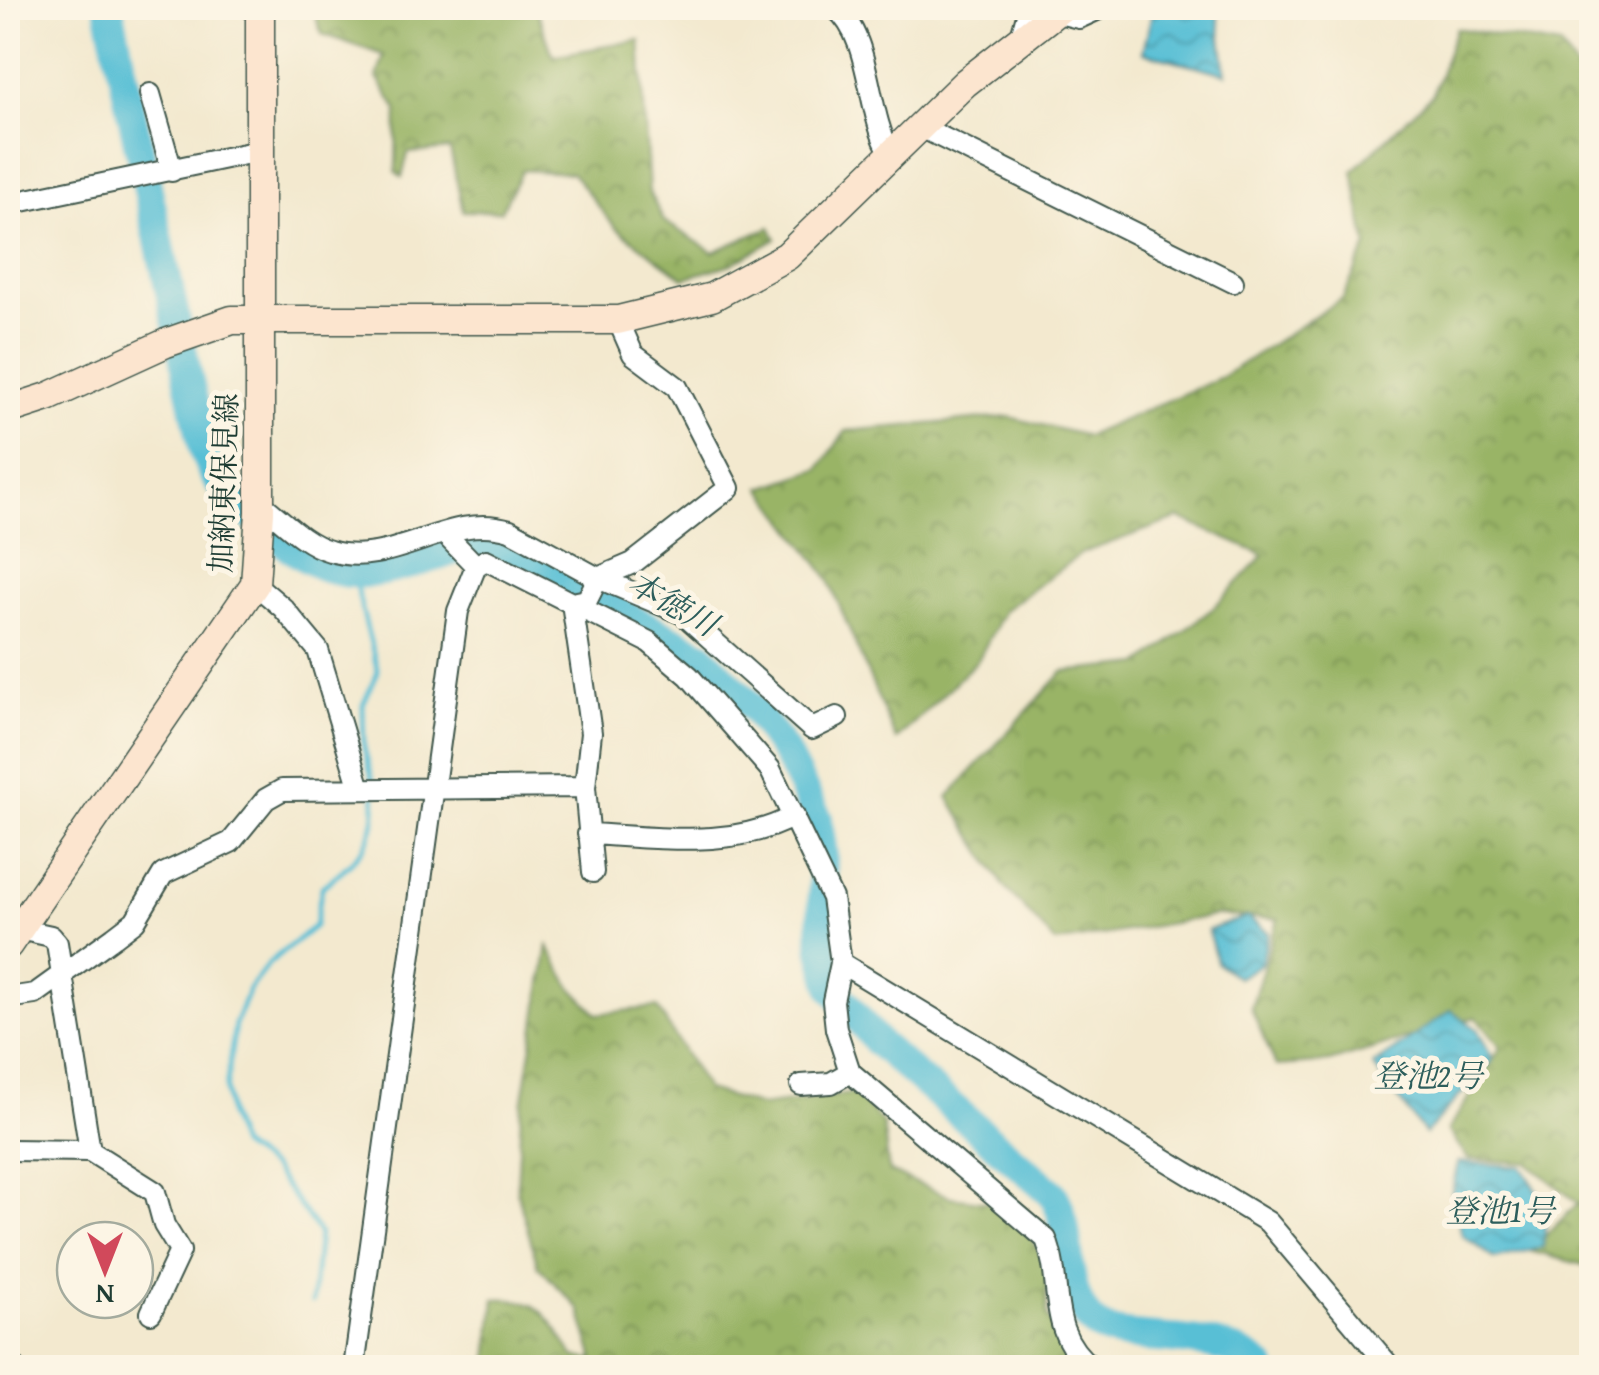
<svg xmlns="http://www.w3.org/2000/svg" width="1599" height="1375" font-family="'Gentium Book Plus','Noto Serif JP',serif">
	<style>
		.forest { fill: url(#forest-crowns); stroke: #5c784d; stroke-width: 2.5 }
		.water { fill: url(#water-waves); stroke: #3c7e84; stroke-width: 2.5 }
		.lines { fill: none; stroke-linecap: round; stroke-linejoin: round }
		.stream { stroke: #58bfd5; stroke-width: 5 }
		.river { stroke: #58bfd5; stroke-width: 30 }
		.street-casing { stroke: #3f574b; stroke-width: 24 }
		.secondary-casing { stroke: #3f574b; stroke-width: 31 }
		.street { stroke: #fff; stroke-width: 20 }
		.secondary { stroke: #fce5cf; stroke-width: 28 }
		.labels { text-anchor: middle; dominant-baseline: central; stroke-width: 10; stroke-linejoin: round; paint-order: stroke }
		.street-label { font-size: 30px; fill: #1f3d34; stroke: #fcf5e5 }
		.water-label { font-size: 32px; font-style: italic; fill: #2d5e5c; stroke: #fcf5e5 }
	</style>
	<defs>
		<pattern id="forest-crowns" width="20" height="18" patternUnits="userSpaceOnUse" patternTransform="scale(2.5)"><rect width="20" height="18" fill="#99b466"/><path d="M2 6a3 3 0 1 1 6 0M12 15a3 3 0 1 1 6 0" fill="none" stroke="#7c9455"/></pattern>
		<pattern id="water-waves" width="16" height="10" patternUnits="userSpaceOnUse" patternTransform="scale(2.5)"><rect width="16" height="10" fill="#58bfd5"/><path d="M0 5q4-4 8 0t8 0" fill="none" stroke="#489cae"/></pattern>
	</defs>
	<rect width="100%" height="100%" fill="#fcf5e5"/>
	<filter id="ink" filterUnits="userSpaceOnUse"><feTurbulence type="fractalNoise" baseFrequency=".01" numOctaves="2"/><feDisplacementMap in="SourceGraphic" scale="20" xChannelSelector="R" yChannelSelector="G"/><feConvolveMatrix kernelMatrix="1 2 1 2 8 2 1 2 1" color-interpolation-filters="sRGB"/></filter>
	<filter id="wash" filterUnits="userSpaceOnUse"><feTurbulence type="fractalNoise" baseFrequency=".0048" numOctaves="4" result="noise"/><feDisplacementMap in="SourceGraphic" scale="40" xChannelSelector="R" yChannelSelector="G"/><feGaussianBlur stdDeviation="2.25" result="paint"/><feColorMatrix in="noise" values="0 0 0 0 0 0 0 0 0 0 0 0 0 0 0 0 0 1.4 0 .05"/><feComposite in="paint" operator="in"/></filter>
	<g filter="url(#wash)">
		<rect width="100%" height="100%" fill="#f3e9cf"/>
		<path class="forest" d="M312 8H536L553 56 640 40 649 192 664 221 713 252 770 227 776 239 731 264 684 278 615 227 572 173 522 170 501 211H463L450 149 408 153 402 177 396 172 397 109 377 78 384 55 322 34Z
			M1456 28 1560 46 1590 90 1583 141 1592 234 1591 1267 1530 1251 1578 1203 1528 1163 1468 1159 1448 1130 1501 1047 1476 1017 1329 1062 1276 1066 1251 1008 1278 919 1218 915 1056 943 1004 886 948 797 1063 672 1141 664 1211 610 1264 555 1179 518 1082 553 1004 610 978 660 896 740 827 576 762 488 819 469 846 431 1009 417 1087 436 1222 377 1343 298 1367 246 1353 171 1433 94Z
			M548 946 571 987 597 1014 657 1007 707 1090 761 1106 855 1093 883 1124 889 1172 950 1197 994 1203 1029 1234 1046 1265 1047 1316 1072 1358 1070 1368H487L495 1299C542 1296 550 1320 574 1357L594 1360 580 1310 538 1266 517 1191 521 1112Z"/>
		<path class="water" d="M1153 8H1217L1226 74 1143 52Z
			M1247 917 1269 933 1261 964 1238 978 1217 963 1208 930Z
			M1451 1010 1477 1029 1493 1059 1425 1134 1373 1065Z
			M1458 1162 1522 1167 1547 1206 1543 1247 1495 1259 1462 1235 1452 1192Z"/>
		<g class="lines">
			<path class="stream" d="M353 574 378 672 363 705 364 748 373 781
				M312 1302 319 1233 272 1168 240 1146 229 1116 226 1089 235 1024 249 989 269 963 315 926 322 887C357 859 381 841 374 792"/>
			<path class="river" d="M109 8 204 451C215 488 237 503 265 527 330 583 355 582 435 557 455 550 473 543 495 546L700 654 756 711 785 753 818 819 823 855 822 948 833 988 878 1043 1052 1193C1076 1230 1060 1283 1088 1318 1116 1353 1206 1321 1262 1368"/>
		</g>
	</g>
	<g filter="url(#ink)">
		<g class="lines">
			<defs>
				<path id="street" d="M835 8C872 37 866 112 890 152
					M1055 12 1079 18 1101 8
					M1021 36 1029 8
					M150 94 172 171
					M919 126 1233 282
					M8 204 259 151
					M260 503C281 519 304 544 330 551 393 570 449 510 510 530L598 578 683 614 812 729 837 717
					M444 533 476 566
					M255 584 283 608 318 650 360 789
					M572 603 587 600 598 578 633 563 729 488 677 387 633 354 618 320
					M572 603 591 733 585 787 593 872
					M588 834C658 837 731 850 794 816
					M19 929 51 936 57 943 90 1151
					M841 963 1268 1222 1391 1368
					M8 998 35 994 114 937 135 921 163 874 231 842 266 799 282 790 585 787
					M801 1085 831 1083 850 1072
					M8 1150 90 1151 155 1192 164 1225 180 1251 151 1313
					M8 1359 15 1368
					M354 1368 458 611 476 566 486 560 649 642 689 676 770 769 832 898 841 963 833 1001 836 1029 850 1072 1046 1239C1064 1285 1045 1331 1092 1368"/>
				<path id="secondary" d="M8 410 48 397 166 343 232 320H618L712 297 787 256 965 83 1061 8
					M8 945 255 584 260 512V8"/>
			</defs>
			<use href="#street" class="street-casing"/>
			<use href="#secondary" class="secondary-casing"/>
			<use href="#street" class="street"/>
			<use href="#secondary" class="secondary"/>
		</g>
	</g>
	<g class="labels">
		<g class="street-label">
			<text transform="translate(223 483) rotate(-88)">加納東保見線</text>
		</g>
		<g class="water-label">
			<text transform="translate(673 603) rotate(30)">本徳川</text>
			<text x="1428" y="1075">登池2号</text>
			<text x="1500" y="1210">登池1号</text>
		</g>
	</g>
	<rect width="1599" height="1375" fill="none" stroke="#fcf5e5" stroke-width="40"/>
	<g transform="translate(105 1270) rotate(180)"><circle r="48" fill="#fcf5e5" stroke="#a4ab9e" stroke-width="2.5"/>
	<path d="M0-8L18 38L0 25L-18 38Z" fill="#d1495b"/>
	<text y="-15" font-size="28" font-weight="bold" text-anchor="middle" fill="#1f3d34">N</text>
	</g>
</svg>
